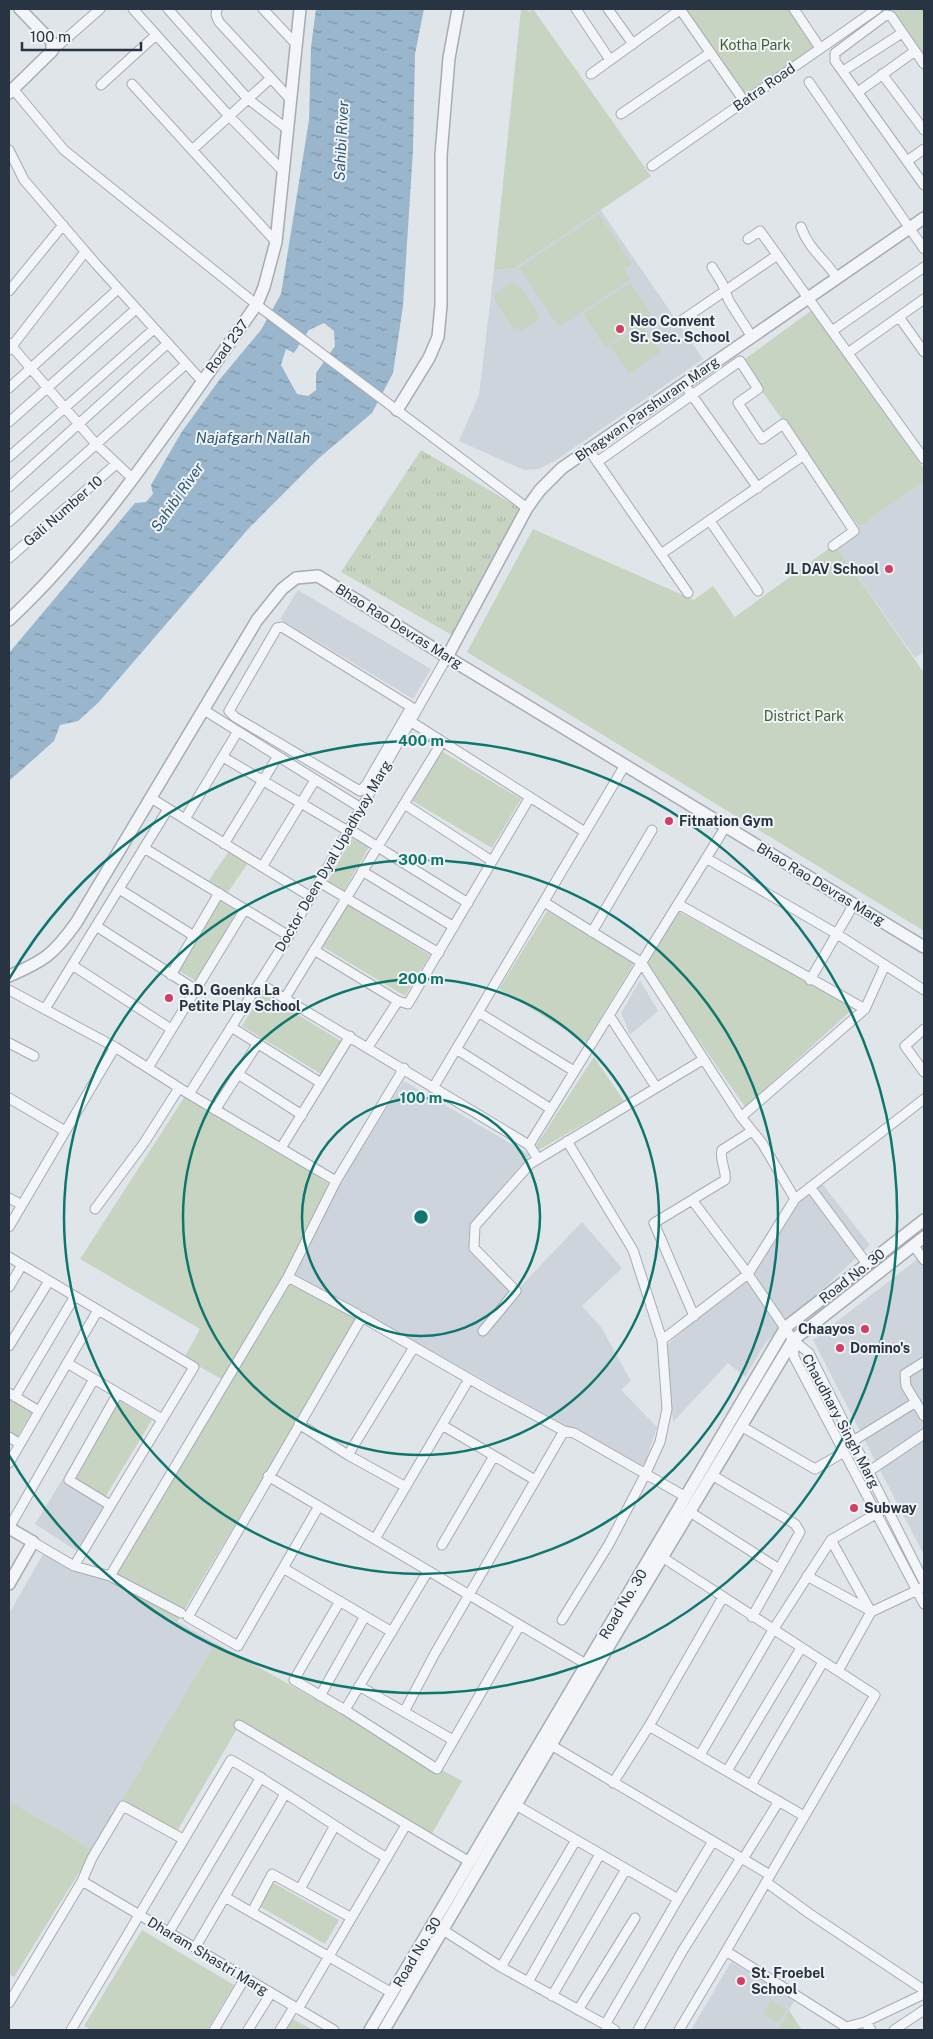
<svg xmlns="http://www.w3.org/2000/svg" width="933" height="2039" font-family="'Public Sans',sans-serif">
	<style>
		.built { fill: #ced4dc }
		.grass { fill: url(#grass-tufts) }
		.green { fill: #c7d4c1 }
		.water { fill: url(#water-ripples); fill-rule: evenodd }
		.lines { fill: none; stroke-linecap: round; stroke-linejoin: round }
		.minor-casing { stroke: #a5acb4; stroke-width: 11 }
		.tertiary-casing { stroke: #a5acb4; stroke-width: 14 }
		.minor { stroke: #f3f5f8; stroke-width: 9 }
		.tertiary { stroke: #f3f5f8; stroke-width: 11 }
		.ring { fill: none; stroke: #0f766e; stroke-width: 2.5 }
		.poi-dot { fill: #d53e63; stroke: #f0f4f7; stroke-width: 2 }
		.labels { text-anchor: middle; dominant-baseline: central; stroke-width: 4; stroke-linejoin: round; paint-order: stroke }
		.park-label { font-size: 14px; fill: #405f34; stroke: #f0f4f7 }
		.street-label { font-size: 14px; fill: #283442; stroke: #f0f4f7 }
		.poi-label { font-size: 14px; font-weight: bold; fill: #283442; stroke: #f0f4f7; text-anchor: start }
		.water-label { font-size: 15px; font-style: italic; fill: #2f5778; stroke: #f0f4f7 }
		.centre { fill: #0f766e; stroke: #f0f4f7; stroke-width: 2.5 }
		.ring-label { font-size: 15px; text-anchor: middle; font-weight: bold; fill: #0f766e; stroke: #f0f4f7; stroke-width: 4; stroke-linejoin: round; paint-order: stroke }
	</style>
	<defs>
		<pattern id="grass-tufts" width="24" height="20" patternUnits="userSpaceOnUse" patternTransform="scale(1.25)"><rect width="24" height="20" fill="#c7d4c1"/><path d="M3 7l-1-3M5 7V3M7 7l1-3M15 17l-1-3M17 17v-4M19 17l1-3" fill="none" stroke="#abb7a7"/></pattern>
		<pattern id="water-ripples" width="26" height="14" patternUnits="userSpaceOnUse" patternTransform="scale(1.25)"><rect width="26" height="14" fill="#99b6cc"/><path d="M2 4q2-2 4 0t4 0M15 11q2-2 4 0t4 0" fill="none" stroke="#7d95a7"/></pattern>
	</defs>
	<rect width="100%" height="100%" fill="#e0e5ea"/>
	<path class="built" d="M600 209 703 359 555 461 539 469 524 470 459 441 479 395 494 270 515 268Z
		M924 481V652L915 658 835 544Z
		M298 590 431 669 413 699 280 619Z
		M640 980 658 1011 630 1035 621 1013Z
		M404 1081 530 1155 496 1194 468 1239 516 1291 582 1222 622 1268 582 1306 601 1327 631 1381 621 1390 657 1427 643 1469 288 1271 336 1189Z
		M821 1182 870 1245 766 1342 745 1377 728 1363 673 1422 666 1346 749 1270 799 1191Z
		M924 1254V1555L813 1340Z
		M65 1475 115 1506 86 1557 35 1524Z
		M47 1547 215 1643 93 1850 11 1802 9 1806V1614Z
		M731 1962 795 1999 778 2030H691Z"/>
	<path class="grass" d="M421 450 520 508 457 638 341 572Z"/>
	<path class="green" d="M521 9H526L529 12 533 9 651 176 515 268 494 270Z
		M686 9H788L814 48 746 95Z
		M892 9H924V57Z
		M599 214 632 264 624 269 631 279 559 327 519 268Z
		M511 283 520 286 538 313 537 321 522 330 513 328 494 299 496 293Z
		M630 283 652 315 605 347 583 314Z
		M812 310 924 469V481L859 527 741 362Z
		M642 325 661 352 629 374 610 346Z
		M533 529 694 600 713 586 735 617 835 544 924 673V931L467 652Z
		M441 751 521 799 492 848 411 800Z
		M352 838 369 847 344 890 328 881Z
		M229 851 248 863 226 895 207 883Z
		M220 901 237 911 196 981 179 971Z
		M348 905 430 955 405 996 323 947Z
		M547 911 634 963 586 1042 499 989Z
		M678 911 854 1008 745 1107 646 964Z
		M262 993 341 1041 321 1074 242 1026Z
		M594 1057 624 1101 530 1155Z
		M189 1090 336 1189 288 1271 361 1312 177 1622 109 1582 225 1381 184 1358 200 1329 80 1259Z
		M113 1397 152 1420 104 1499 65 1475Z
		M9 1398 32 1412 17 1437 9 1432Z
		M215 1643 462 1781 430 1837 237 1729 177 1831 121 1802Z
		M11 1802 93 1850 14 1977 9 1974V1806Z
		M272 1882 339 1920 325 1944 259 1906Z
		M142 1930 234 1985 207 2030H91L84 2026Z
		M771 2000 786 2009 778 2023 763 2014Z
		M789 2010 802 2030H778Z
		M293 2019 313 2030H286Z"/>
	<path class="water" d="M316 9H424L415 54 413 150 403 306 393 373 372 413 319 458 249 528 98 703 78 721 60 725 54 741 9 781V653L135 503 146 502 153 494 151 485 181 433 220 379 261 330 281 294 309 120 311 47ZM324 323 334 331 335 346 316 373V390L308 396 297 394 281 365 286 349 294 353 309 330Z"/>
	<g class="lines">
		<defs>
			<path id="minor" d="M133 9 229 116 284 172
				M168 9 248 99 287 129
				M217 9 216 15 219 22 271 78
				M263 9 295 43
				M576 9 610 60
				M608 9 633 44
				M680 9 744 101
				M794 9 820 48
				M52 51 100 9
				M924 64 891 16 886 15 835 53V61L924 185
				M843 71 902 33
				M591 74 681 9
				M882 74 924 130
				M809 82 924 249
				M132 84 276 242
				M101 85 156 35
				M13 89 64 150 261 308 527 508
				M858 92 915 51
				M621 114 710 53
				M9 150 24 180 96 264 202 381
				M192 150 271 78 290 99
				M907 161 924 149
				M652 166 877 9
				M801 227C809 250 825 259 837 278
				M748 239 760 231 924 459
				M712 267 722 283 729 301 752 337
				M9 291 63 225
				M899 317 924 352
				M681 321 773 258
				M832 331 924 267
				M9 343 96 444 133 479
				M9 350 85 252
				M848 353 924 299
				M684 384 758 488
				M9 388 118 289
				M9 422 136 309
				M589 450 661 554 804 455
				M9 457 154 329
				M597 462 740 361 758 389 738 403 762 439 783 424 854 531 833 546
				M9 487 168 343
				M710 521 758 591
				M9 522 186 364
				M661 554 688 593
				M9 558 116 464
				M411 707 366 785 360 791 235 717 229 711 277 628 282 627 416 710
				M204 710 361 808
				M410 721 585 832
				M223 757 348 831
				M151 798 311 897
				M404 804 492 861
				M185 819 238 731
				M349 829 468 903
				M224 844 278 756
				M144 848 289 936
				M706 858 837 934 924 990
				M262 867 315 780
				M362 871 454 927
				M319 882 439 953
				M119 889 194 936
				M544 902 641 962 741 1117 762 1143 795 1199
				M678 904 865 1009
				M96 926 196 990
				M592 932 652 830
				M314 950 398 1001 408 1004 530 797
				M72 965 171 1029
				M171 975 219 893
				M810 980 854 904
				M259 983 529 1145 538 1159
				M9 990 115 1047 189 1094 336 1181
				M285 998 442 742
				M45 1009 168 809
				M478 1012 574 1071
				M609 1015 656 1087
				M231 1027 321 1083
				M924 1029 905 1046 924 1072
				M9 1043 34 1056
				M368 1047 398 1001
				M456 1049 551 1109
				M148 1068 245 909
				M238 1074 302 1115
				M433 1088 625 765
				M189 1094 285 942 447 657
				M9 1098 65 1131
				M215 1110 258 1043
				M741 1117 865 1009 885 965
				M752 1131 722 1150C719 1161 727 1170 725 1180L692 1200 748 1274 793 1340 809 1353 924 1582
				M529 1145 726 826
				M281 1148 350 1036
				M810 1187 867 1264
				M9 1198 22 1205
				M692 1200 654 1223 694 1316
				M95 1209 144 1143 179 1088
				M9 1227 115 1047
				M914 1246 924 1260
				M9 1257 194 1367 74 1566
				M288 1277 357 1314
				M9 1287 22 1265
				M483 1331 516 1291 474 1248 475 1226 530 1164 704 1059
				M662 1340 748 1274 795 1199 924 1099
				M793 1340 794 1357 924 1604
				M9 1346 49 1281
				M924 1362 905 1374 906 1386 924 1416
				M67 1363 162 1419
				M9 1393 39 1411
				M15 1397 75 1296
				M299 1424 348 1455 414 1347
				M442 1425 535 1480
				M741 1426 815 1469 844 1452
				M9 1437 20 1444
				M853 1441 916 1402
				M348 1455 406 1487
				M9 1463 98 1310
				M868 1472 924 1434
				M712 1475 795 1524 800 1532 752 1617
				M268 1476 591 1667
				M110 1505 69 1480 118 1393
				M319 1506 238 1646 188 1617 362 1317 487 1389 564 1431 574 1433 686 1497
				M690 1512 779 1569
				M9 1528 94 1379
				M375 1539 469 1379
				M831 1540 871 1612
				M33 1542 74 1566 110 1576 181 1613
				M442 1545 494 1456
				M662 1557 838 1671
				M283 1568 392 1632
				M428 1571 345 1710 437 1769 520 1625
				M110 1576 288 1277 336 1181 404 1068
				M807 1576 871 1611
				M924 1587 871 1612 838 1671 875 1695 726 1951 846 2027 865 2022 924 1994
				M340 1601 294 1680 345 1710
				M562 1620 609 1544 645 1475 660 1442 667 1409 662 1340 633 1250 567 1141
				M359 1686 453 1740
				M320 1696 365 1616
				M404 1712 434 1655 564 1431
				M239 1725 470 1862
				M649 1726 804 1816
				M551 1745 770 1875
				M700 1755 773 1630 831 1540 886 1508
				M727 1771 801 1648
				M613 1783 649 1726 723 1597
				M751 1785 823 1662
				M516 1805 678 1899 713 1841
				M743 1859 779 1801
				M82 1881 334 2030
				M766 1882 810 1914 924 1990
				M300 1889 334 1827
				M225 1897 392 1993
				M252 1912 272 1874 350 1917
				M443 1930 501 1967 615 2030
				M169 1932 261 1777
				M195 1948 285 1794
				M501 1967 576 1840
				M528 1982 600 1854
				M552 1996 626 1869
				M9 2003 82 1881 92 1858 123 1806 183 1839
				M298 2009 406 1825
				M578 2010 635 1918
				M865 2022 871 2030
				M605 2025 678 1899
				M71 2030 231 1760C284 1790 334 1827 387 1858
				M214 2030 245 1978
				M248 2030 271 1993
				M280 2030 294 2007
				M638 2030 683 1950 741 1858
				M679 2030 726 1951
				M894 2030 924 2010"/>
			<path id="tertiary" d="M9 93 52 51V42L20 9
				M397 410 429 358 438 337 441 305V155L449 58 458 9
				M9 620C107 528 179 413 257 304L264 287 276 242 300 9
				M447 657 527 508 540 490 562 468 924 218
				M9 976C44 961 54 954 76 923L257 620 282 589 296 578 318 576 452 660 924 947
				M9 1528 33 1542 9 1584
				M370 2030 786 1327 924 1220
				M384 2030 613 1639 793 1340 924 1237"/>
		</defs>
		<use href="#minor" class="minor-casing"/>
		<use href="#tertiary" class="tertiary-casing"/>
		<use href="#minor" class="minor"/>
		<use href="#tertiary" class="tertiary"/>
	</g>
	<g class="ring">
		<circle cx="421" cy="1217" r="119"/>
		<circle cx="421" cy="1217" r="238"/>
		<circle cx="421" cy="1217" r="357"/>
		<path d="M9 979A476 476 0 1 1 9 1455"/>
	</g>
	<g class="poi-dot">
		<circle cx="620" cy="329" r="5"/>
		<circle cx="889" cy="569" r="5"/>
		<circle cx="669" cy="821" r="5"/>
		<circle cx="169" cy="998" r="5"/>
		<circle cx="865" cy="1329" r="5"/>
		<circle cx="840" cy="1348" r="5"/>
		<circle cx="854" cy="1508" r="5"/>
		<circle cx="741" cy="1981" r="5"/>
	</g>
	<g class="labels">
		<g class="park-label">
			<text x="755" y="45">Kotha Park</text>
			<text x="804" y="716">District Park</text>
		</g>
		<g class="street-label">
			<text transform="translate(764 87) rotate(-35)">Batra Road</text>
			<text transform="translate(227 346) rotate(-54)">Road 237</text>
			<text transform="translate(647 409) rotate(-35)">Bhagwan Parshuram Marg</text>
			<text transform="translate(63 511) rotate(-41)">Gali Number 10</text>
			<text transform="translate(399 626) rotate(32)">Bhao Rao Devras Marg</text>
			<text transform="translate(333 856) rotate(-60)">Doctor Deen Dyal Upadhyay Marg</text>
			<text transform="translate(821 884) rotate(31)">Bhao Rao Devras Marg</text>
			<text transform="translate(852 1276) rotate(-38)">Road No. 30</text>
			<text transform="translate(841 1421) rotate(62)">Chaudhary Singh Marg</text>
			<text transform="translate(623 1604) rotate(-59)">Road No. 30</text>
			<text transform="translate(417 1952) rotate(-59)">Road No. 30</text>
			<text transform="translate(208 1956) rotate(31)">Dharam Shastri Marg</text>
		</g>
		<g class="poi-label">
			<text x="630" y="321">Neo Convent<tspan x="630" dy="16">Sr. Sec. School</tspan></text>
			<text x="879" y="569" text-anchor="end">JL DAV School</text>
			<text x="679" y="821">Fitnation Gym</text>
			<text x="179" y="990">G.D. Goenka La<tspan x="179" dy="16">Petite Play School</tspan></text>
			<text x="855" y="1329" text-anchor="end">Chaayos</text>
			<text x="850" y="1348">Domino's</text>
			<text x="864" y="1508">Subway</text>
			<text x="751" y="1973">St. Froebel<tspan x="751" dy="16">School</tspan></text>
		</g>
		<g class="water-label">
			<text transform="translate(341 141) rotate(-87)">Sahibi River</text>
			<text x="253" y="437">Najafgarh Nallah</text>
			<text transform="translate(177 497) rotate(-55)">Sahibi River</text>
		</g>
	</g>
	<circle cx="421" cy="1217" r="8" class="centre"/>
	<g class="ring-label">
		<text x="421" y="746">400 m</text>
		<text x="421" y="865">300 m</text>
		<text x="421" y="984">200 m</text>
		<text x="421" y="1103">100 m</text>
	</g>
	<rect width="933" height="2039" fill="none" stroke="#283442" stroke-width="20"/>
	<path d="M22 42v8h119v-8" fill="none" stroke="#283442" stroke-width="2.5"/>
	<text x="30" y="42" font-size="15" fill="#283442" stroke="#f0f4f7" stroke-width="4" paint-order="stroke">100 m</text>
</svg>
